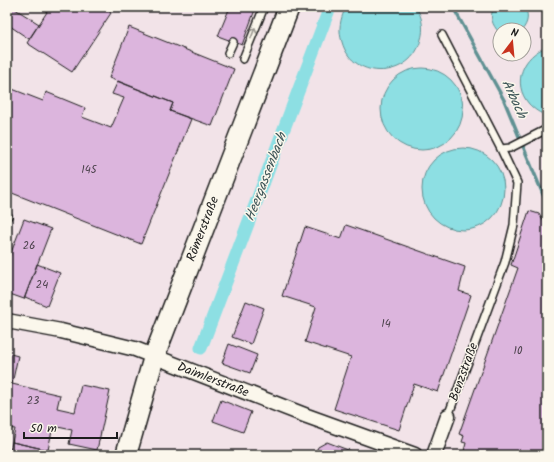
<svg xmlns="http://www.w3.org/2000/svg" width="554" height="462" font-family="Kalam,sans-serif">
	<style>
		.built { fill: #f2e3e8; fill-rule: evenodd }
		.water { fill: #8ddfe3; stroke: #609193 }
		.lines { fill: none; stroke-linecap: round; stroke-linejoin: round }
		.stream { stroke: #609193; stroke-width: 3.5 }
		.canal { stroke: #8ddfe3; stroke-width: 13 }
		.building { fill: #dcb5dd; stroke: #1c1c1c }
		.service-casing { stroke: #1c1c1c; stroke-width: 10 }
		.minor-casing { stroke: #1c1c1c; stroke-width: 17 }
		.secondary-casing { stroke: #1c1c1c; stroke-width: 23 }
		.service { stroke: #fbf7ec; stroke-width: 7 }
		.minor { stroke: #fbf7ec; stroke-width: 14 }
		.secondary { stroke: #fbf7ec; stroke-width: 20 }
		.oneway { stroke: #97948e }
		.labels { text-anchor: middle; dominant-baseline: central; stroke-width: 3; stroke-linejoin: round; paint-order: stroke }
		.number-label { font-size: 11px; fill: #4c424c }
		.street-label { font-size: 13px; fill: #1c1c1c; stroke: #fbf7ec }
		.water-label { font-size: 14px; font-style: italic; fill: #3e5658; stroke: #fbf7ec }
	</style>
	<rect width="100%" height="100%" fill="#fbf7ec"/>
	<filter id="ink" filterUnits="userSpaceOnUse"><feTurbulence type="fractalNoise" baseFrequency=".025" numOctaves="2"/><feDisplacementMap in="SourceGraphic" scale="8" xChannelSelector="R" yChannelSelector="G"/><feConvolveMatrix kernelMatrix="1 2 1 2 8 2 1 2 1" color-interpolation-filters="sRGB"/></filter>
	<g filter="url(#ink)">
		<path class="built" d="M7 7H547V455H7ZM500 30H524V54H500Z"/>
		<path class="water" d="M346 7H416C418 11 420 14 421 18 423 25 423 33 421 39 412 79 353 82 342 42 338 30 340 19 346 7Z
			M494 7H525C529 16 528 23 522 30H500L499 32C492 25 489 16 494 7Z
			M547 47V115C540 114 534 109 529 104 511 83 523 55 547 47Z
			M381 109a41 41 0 1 1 82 0a41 41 0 1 1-82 0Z
			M422 189a41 41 0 1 1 82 0a41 41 0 1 1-82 0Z"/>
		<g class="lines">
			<path class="stream" d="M453 7 504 100 547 204"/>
			<path class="canal" d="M201 348 330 7"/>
		</g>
		<path class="building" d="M12 7 39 24 29 39 7 24V14Z
			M40 7H102L111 13 72 72 27 43 47 12Z
			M230 7H256L242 45 218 36Z
			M129 27 234 69 212 126 170 111 173 103 109 78Z
			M118 81 173 103 170 111 191 119 141 244 7 191V87L43 101 46 92 85 108 82 117 111 128 124 98 112 94Z
			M529 211 539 214 547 227V440L545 445 547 448V455H474L464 451 466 443 462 442 464 436 459 434 518 268 511 265Z
			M24 219 51 229 24 299 7 293V263Z
			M346 225 465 267 459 291 471 295 438 392 414 384 399 430 334 409 351 357 305 342 316 307 282 296 305 227 341 239Z
			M37 264 60 273 47 306 25 297Z
			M246 301 264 308 251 344 232 337Z
			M229 344 257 355 250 373 222 363Z
			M7 353 18 356 12 384 60 395 57 408 75 412 81 385 110 391 97 450 69 444 72 430 53 426 48 450 12 442 15 429 7 428Z
			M221 400 251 412 243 432 213 421Z
			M12 442 48 450 47 455H9Z
			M327 442 361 455H314L318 447Z"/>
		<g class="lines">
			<defs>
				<path id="service" d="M442 35 501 149 510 148 547 129
					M228 53 233 42
					M243 59 264 7
					M7 217 8 216
					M448 416 505 262 514 225 517 183 501 149"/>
				<path id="minor" d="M7 321 61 331 135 349 307 416 415 455
					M434 455 448 416"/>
				<path id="secondary" d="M126 455 154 357 289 7"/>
			</defs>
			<use href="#service" class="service-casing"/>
			<use href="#minor" class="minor-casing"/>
			<use href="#secondary" class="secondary-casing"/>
			<use href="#service" class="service"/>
			<use href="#minor" class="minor"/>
			<use href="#secondary" class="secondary"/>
		</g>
		<defs><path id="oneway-shaft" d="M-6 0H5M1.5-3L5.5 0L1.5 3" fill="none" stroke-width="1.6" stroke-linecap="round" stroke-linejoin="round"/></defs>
		<use class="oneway" href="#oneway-shaft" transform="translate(253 33) rotate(-69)"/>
	</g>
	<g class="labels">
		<g class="number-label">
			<text x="89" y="170">145</text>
			<text x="29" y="246">26</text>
			<text x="42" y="285">24</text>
			<text x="386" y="324">14</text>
			<text x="518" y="351">10</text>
			<text x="33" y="401">23</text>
		</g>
		<g class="street-label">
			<text transform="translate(203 229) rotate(-69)">Römerstraße</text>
			<text transform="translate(464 372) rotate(-70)">Benzstraße</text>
			<text transform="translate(213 380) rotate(21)">Daimlerstraße</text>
		</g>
		<g class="water-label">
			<text transform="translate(514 99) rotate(65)">Arbach</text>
			<text transform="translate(266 177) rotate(-69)">Heergassenbach</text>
		</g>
	</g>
	<rect width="554" height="462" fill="none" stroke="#fbf7ec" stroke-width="24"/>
	<rect x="12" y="12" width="530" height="438" fill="none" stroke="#1c1c1c" stroke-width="1.5" filter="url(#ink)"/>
	<g transform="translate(512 42) rotate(16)"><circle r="19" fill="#fbf7ec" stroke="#a29f99"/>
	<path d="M0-3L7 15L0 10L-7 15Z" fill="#c8321e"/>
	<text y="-6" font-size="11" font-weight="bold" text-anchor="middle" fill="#1c1c1c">N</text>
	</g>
	<path d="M24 432v6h93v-6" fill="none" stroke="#1c1c1c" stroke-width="2"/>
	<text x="30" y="432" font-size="12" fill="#1c1c1c" stroke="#fbf7ec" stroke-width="3" paint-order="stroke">50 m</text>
</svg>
